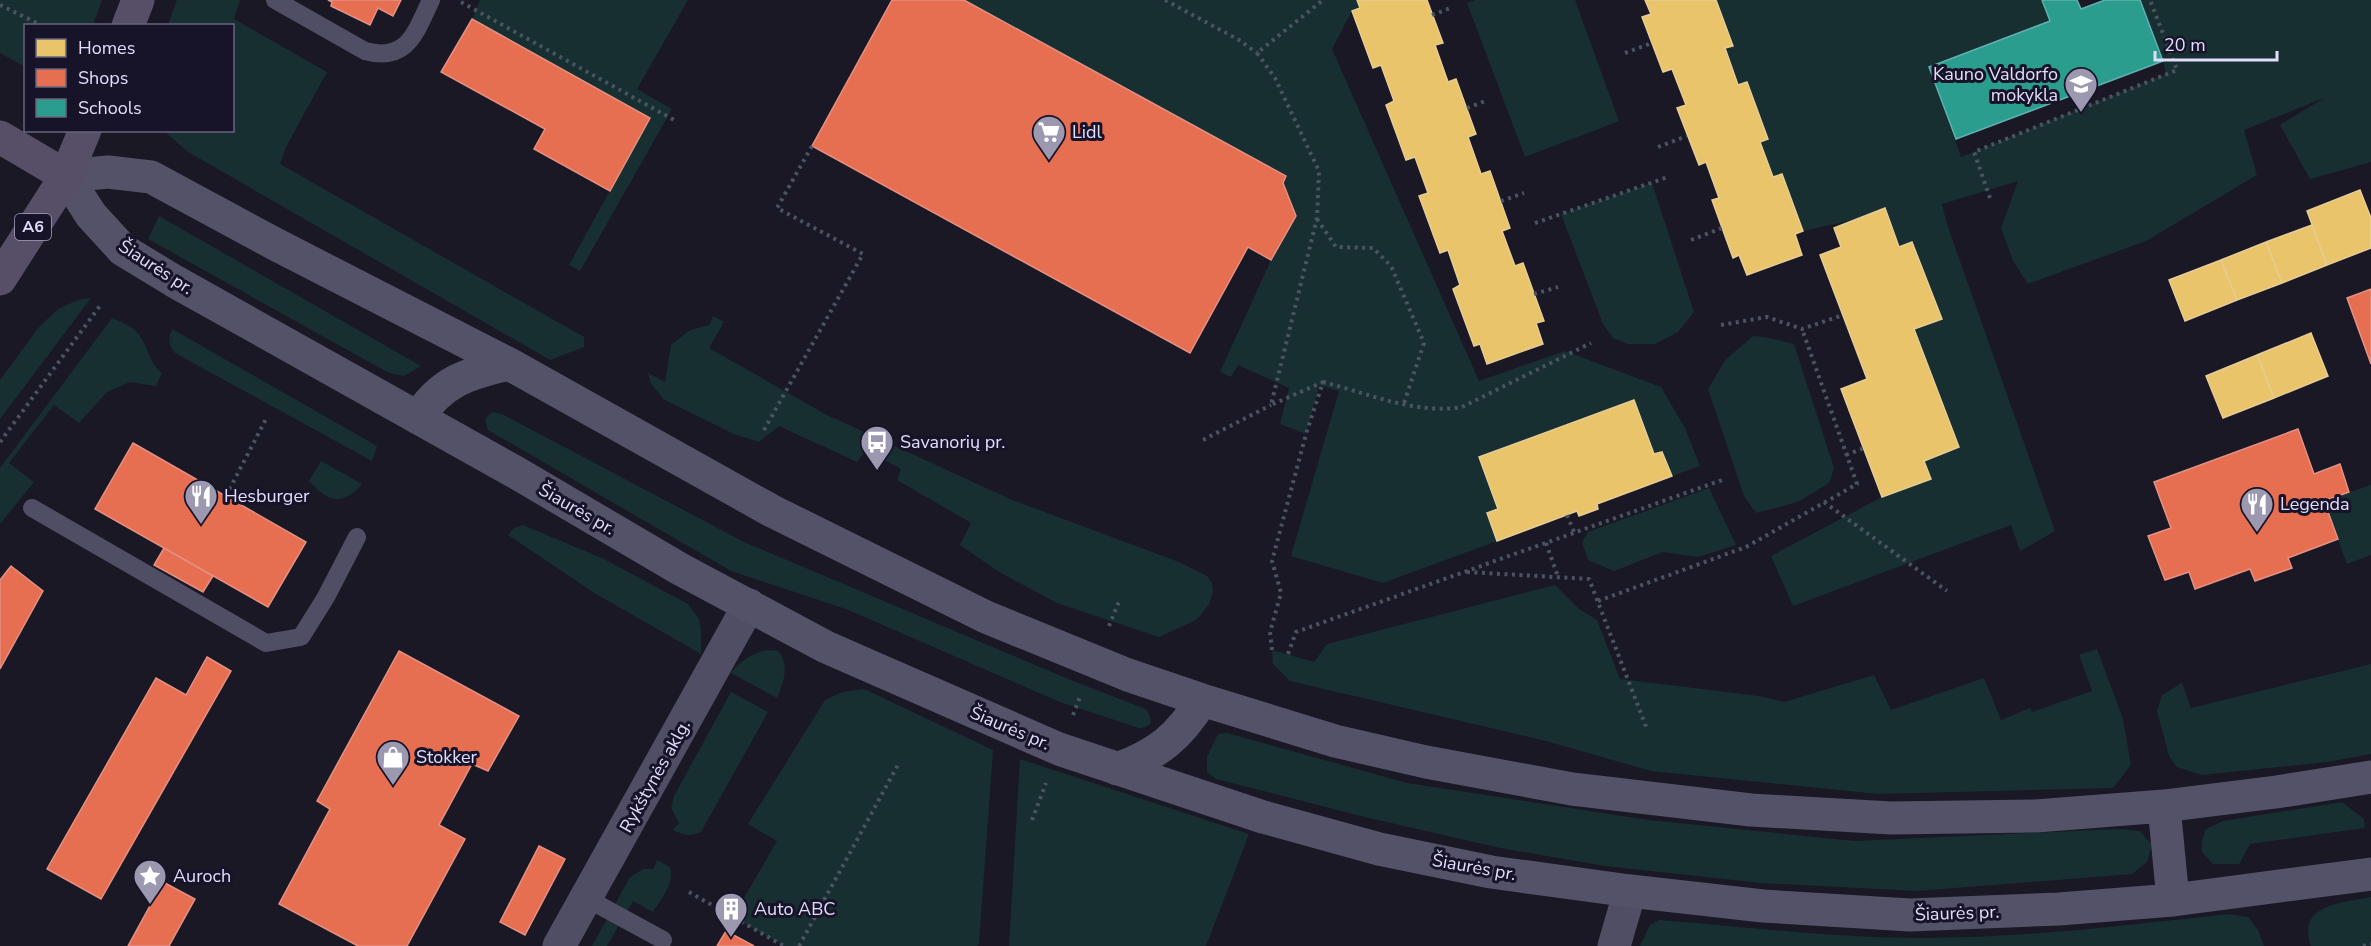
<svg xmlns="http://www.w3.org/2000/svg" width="2371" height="946" font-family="'Nunito Sans',sans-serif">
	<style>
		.green { fill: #172f30 }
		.homes { fill: #e9c46a; stroke: #e7cc96; stroke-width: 1.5 }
		.shops { fill: #e76f51; stroke: #e59084; stroke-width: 1.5 }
		.schools { fill: #2a9d8f; stroke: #61b0b0; stroke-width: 1.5 }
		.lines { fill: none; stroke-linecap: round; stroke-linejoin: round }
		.path { stroke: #4a5461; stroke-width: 4; stroke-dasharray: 3 4.5; stroke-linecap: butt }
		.service { stroke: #504e64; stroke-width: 18 }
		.minor { stroke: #504e64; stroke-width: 33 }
		.secondary { stroke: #535269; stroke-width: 33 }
		.primary { stroke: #574f68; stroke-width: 33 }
		.labels { text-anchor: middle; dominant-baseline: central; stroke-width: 6; stroke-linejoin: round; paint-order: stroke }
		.shield { fill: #171329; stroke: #a4a0bd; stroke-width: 1.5 }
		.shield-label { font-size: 16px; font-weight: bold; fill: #e1ddfc }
		.poi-label { font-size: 18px; fill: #e1ddfc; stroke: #171329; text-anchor: start }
		.street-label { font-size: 18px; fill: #e1ddfc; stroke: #171329 }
	</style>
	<rect width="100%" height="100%" fill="#1a1824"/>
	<path class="green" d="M0 0H102L93 25 26 26 25 67 0 53Z
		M177 0H240L234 19 327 72 286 147 280 164 584 337V347L550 360 188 152 164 131 232 130V26L168 25Z
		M480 0H688L637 89 672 109 580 271 569 265 650 118 472 19Z
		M964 0H1357L1360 8 1352 11 1332 49 1479 381 1565 351 1661 387 1685 428 1700 466 1672 476 1662 452 1654 454 1634 400 1479 457 1498 509 1487 514 1497 541 1383 583 1291 556 1339 391 1319 385 1306 434 1280 424 1289 388 1238 365 1231 377 1220 372 1271 260 1295 216 1283 183 1286 176Z
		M1475 0H1575L1619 121 1525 157 1467 3Z
		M1716 0H2042L2050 21 1929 67 1961 157 2166 74 2163 61 2140 0H2371V162L2310 179 2280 125 2324 98 2244 130 2257 175 2146 241 2028 284 2013 261 2001 228 2018 181 1942 204 1947 224 2055 531 2020 551 2011 525 1793 606 1771 556 1882 497 1930 479 1924 461 1959 447 1914 329 1942 319 1913 242 1899 247 1884 208 1853 220 1803 231 1782 174 1773 177 1760 142 1768 138 1747 82 1738 85 1725 48 1733 45Z
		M1652 183 1694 312 1678 332 1655 344H1628L1613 338 1603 324 1561 214Z
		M159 216 421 366 404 376 389 373 148 239Z
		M91 298 0 419V380L39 327 58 309 78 300Z
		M713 316 724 322 709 348 825 414 1010 499 1179 562 1207 576 1212 583 1213 592 1209 604 1201 615 1196 620 1159 637 1057 603 999 572 960 545 971 523 897 480 901 469 866 450 857 462 779 426 759 442 734 434 663 399 651 383 648 373 665 382 671 345 690 330 709 325Z
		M112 318C121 322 135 327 140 336 149 349 149 363 162 373L156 386 130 382 107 392 79 423 54 405 9 463 34 482 0 524V468Z
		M172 329 377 446 372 461 175 353C168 344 168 340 172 329Z
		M1753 336 1770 338 1794 344 1834 468 1829 483 1798 502 1756 513 1744 496 1708 389 1726 359Z
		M492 412 502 414 744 542 1073 681 1146 709 1150 716 1151 723 1146 727 1139 728 1060 702 846 609 731 571 488 430 485 419Z
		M321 461 362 484C342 507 328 502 309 481Z
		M2371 485V555L2347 564 2324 501Z
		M1709 488 1736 545 1698 557 1663 552 1614 571 1588 560 1582 542 1588 532Z
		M523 525 604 559 688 604 699 619 701 630V654L596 594 508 535 514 528Z
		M1555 585 1579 609 1597 620 1620 679 1759 696 1784 702 1874 675 1891 710 1984 678 2001 720 2030 708 2032 712 2092 691 2079 655 2097 649 2123 719 2131 765 2113 788 1878 794 1651 771 1546 741 1290 681 1273 664 1272 650 1314 662 1327 644Z
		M767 650 778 651C790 664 784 682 777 698L731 673C741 660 752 654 767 650Z
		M2371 664V754L2327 762 2202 775 2177 767 2169 756 2157 711 2162 695 2182 683 2191 708Z
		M864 689 993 750 979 944 977 946H784L733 917 777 841 748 824 825 700 842 692Z
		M731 692 768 712 701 832C689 837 684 835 673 830L679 823 671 808 674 796Z
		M1227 733 1407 783 1649 820 1855 841 2118 829 2140 831 2152 845 2147 862 2132 874 1917 891 1761 883 1605 866 1500 848 1365 817 1216 779 1207 772V757L1218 734Z
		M1020 759 1249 834 1206 946H1009Z
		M2342 802 2364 819 2365 828 2250 844 2239 864H2213L2202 852V840L2206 829 2223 821Z
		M657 860 670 867C675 883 661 899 653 912L633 901 607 946H592L630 877 643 869H653Z
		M2371 897V946H2311C2296 904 2342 903 2371 897Z
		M2228 914 2248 917 2258 930 2264 946H1640L1650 925 1659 920C1747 927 1835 938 1923 938 2025 938 2127 925 2228 914Z"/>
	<path class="homes" d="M1357 0H1427L1443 43 1435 45 1448 82 1456 79 1476 134 1468 137 1481 174 1490 171 1510 228 1502 231 1515 266 1523 263 1544 321 1536 323 1543 344 1487 364 1480 344 1474 346 1453 289 1460 285 1448 250 1440 253 1419 196 1428 193 1415 157 1406 160 1386 105 1394 101 1381 65 1373 68 1352 11 1360 8Z
		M1645 0H1716L1733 46 1725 48 1738 85 1747 82 1768 139 1760 142 1773 177 1782 174 1803 231 1795 234 1802 255 1747 275 1739 255 1733 258 1712 200 1719 198 1706 162 1699 165 1677 108 1686 105 1672 69 1663 72 1642 17 1651 14Z
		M2360 190 2371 218V248L2327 265 2307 211Z
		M1885 208 1899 247 1912 242 1942 319 1914 329 1959 447 1924 461 1931 479 1882 497 1841 389 1867 379 1820 255 1841 247 1834 228Z
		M2312 225 2327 265 2282 283 2266 242Z
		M2266 242 2282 283 2237 300 2221 260Z
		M2221 260 2237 300 2185 321 2169 280Z
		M2311 333 2328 376 2274 398 2257 355Z
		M2257 355 2274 398 2223 418 2206 376Z
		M1634 400 1654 454 1662 452 1672 476 1597 504 1598 509 1579 516 1577 511 1497 541 1487 513 1498 509 1479 457Z"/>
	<path class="shops" d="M328 0H401L393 16 378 8 370 25 331 6 332 2Z
		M892 0H964L1286 176 1283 183 1296 216 1271 260 1248 247 1190 353 812 146Z
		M472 19 650 118 610 191 534 149 545 129 441 72Z
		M2371 289V364L2347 298Z
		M2298 429 2314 474 2340 464 2349 492 2324 501 2338 539 2288 558 2292 568 2255 581 2250 569 2195 589 2189 572 2165 580 2148 536 2171 528 2154 482Z
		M133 443 306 542 268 607 95 509Z
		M164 548 213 576 203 592 154 565Z
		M11 566 43 591 0 669V580Z
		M399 651 519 716 488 771 472 764 439 825 465 839 407 946H358L279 904 330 809 317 801Z
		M207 657 231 671 101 899 47 869 156 678 186 695Z
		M539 846 565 859 525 935 500 922Z
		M163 882 195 899 169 946H128Z
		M726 931 754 946H717Z"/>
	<path class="schools" d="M2042 0H2077L2081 9 2105 0H2140L2163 61 1956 139 1929 67 2050 21Z"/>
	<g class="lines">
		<path class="path" d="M1165 0 1239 40 1257 53
			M461 2 676 121
			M0 5 43 26
			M1432 15 1453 7
			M1625 53 1652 43
			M1467 108 1488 100
			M1658 147 1687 136
			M1990 198 1974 152 2177 70 2150 0
			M1501 201 1524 193
			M1317 219 1336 247 1373 248 1391 266 1424 343 1404 403
			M1535 223 1668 177
			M1691 240 1722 228
			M1534 294 1558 287
			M1721 325 1767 317 1802 329 1843 315
			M1323 382C1367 393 1416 415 1462 407L1591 343
			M764 430 863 254 777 208 812 146
			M1203 440 1271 405
			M0 442 102 303
			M1846 455 1864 448
			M226 496 267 417
			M1824 502 1947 591
			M1567 515 1574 532
			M1546 543 1558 577
			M1467 572 1589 579 1647 729
			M1598 601 1746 547 1857 484 1802 329
			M1109 626 1120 599
			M1272 650 1270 632 1281 593 1272 561 1306 434 1323 382 1271 405 1317 218 1319 171 1275 78 1257 53 1323 0
			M1288 654 1296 632 1722 480
			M1073 715 1080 697
			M1032 820 1046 783
			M689 892 784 946
			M799 946 899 763
			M2363 946 2371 944"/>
		<path class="service" d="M275 0 365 51C408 63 416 31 431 0
			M32 508 266 643 301 637 326 597 357 537
			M586 898 663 940"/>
		<path class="minor" d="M559 946 749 605
			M1614 946 1630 891"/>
		<path class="secondary" d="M418 418C441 381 469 373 509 364
			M1117 769C1158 754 1179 737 1202 700
			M2371 777 2276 792 2164 806 2036 816 1891 818 1751 810 1572 789 1426 762 1335 741 1202 700 1128 675 986 617 772 511 509 364 275 244 151 177 108 172 66 176 91 215 123 250 174 281 515 472 680 569 826 647 1059 749 1263 817 1379 849 1491 872 1630 891 1763 906 1910 915 2059 909 2173 900 2371 874
			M2164 806 2173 900"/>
		<path class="primary" d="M128 26 138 0
			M0 137 66 176
			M0 279 66 176 85 130"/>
	</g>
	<defs>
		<symbol id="school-pin" viewBox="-11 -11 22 30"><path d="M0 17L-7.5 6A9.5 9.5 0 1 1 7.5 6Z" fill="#9b98b0" stroke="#171329"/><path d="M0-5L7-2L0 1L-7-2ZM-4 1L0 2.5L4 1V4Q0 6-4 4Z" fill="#fff"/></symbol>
		<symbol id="supermarket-pin" viewBox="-11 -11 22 30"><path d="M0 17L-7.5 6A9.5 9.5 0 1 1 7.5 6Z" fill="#9b98b0" stroke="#171329"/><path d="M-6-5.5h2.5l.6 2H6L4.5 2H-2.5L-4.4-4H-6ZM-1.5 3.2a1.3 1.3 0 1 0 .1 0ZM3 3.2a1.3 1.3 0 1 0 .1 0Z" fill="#fff"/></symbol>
		<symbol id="bus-pin" viewBox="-11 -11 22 30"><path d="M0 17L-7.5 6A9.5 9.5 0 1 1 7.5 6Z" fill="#9b98b0" stroke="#171329"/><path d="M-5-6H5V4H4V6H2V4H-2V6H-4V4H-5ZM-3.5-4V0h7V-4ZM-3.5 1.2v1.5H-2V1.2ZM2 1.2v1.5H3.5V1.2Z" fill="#fff"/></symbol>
		<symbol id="restaurant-pin" viewBox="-11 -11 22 30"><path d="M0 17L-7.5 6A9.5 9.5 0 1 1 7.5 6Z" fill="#9b98b0" stroke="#171329"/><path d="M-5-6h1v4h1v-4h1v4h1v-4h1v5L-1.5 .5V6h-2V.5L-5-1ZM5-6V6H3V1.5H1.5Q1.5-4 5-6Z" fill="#fff"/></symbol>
		<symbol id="shop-pin" viewBox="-11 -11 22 30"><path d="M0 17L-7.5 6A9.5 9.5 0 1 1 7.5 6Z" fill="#9b98b0" stroke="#171329"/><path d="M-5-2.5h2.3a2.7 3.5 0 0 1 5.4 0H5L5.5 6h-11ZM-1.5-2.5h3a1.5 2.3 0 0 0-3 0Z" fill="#fff"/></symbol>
		<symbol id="sight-pin" viewBox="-11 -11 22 30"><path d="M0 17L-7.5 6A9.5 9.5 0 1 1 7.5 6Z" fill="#9b98b0" stroke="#171329"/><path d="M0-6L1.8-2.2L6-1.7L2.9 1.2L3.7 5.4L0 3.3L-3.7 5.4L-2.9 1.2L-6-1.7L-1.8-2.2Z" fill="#fff"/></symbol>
		<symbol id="building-pin" viewBox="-11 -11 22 30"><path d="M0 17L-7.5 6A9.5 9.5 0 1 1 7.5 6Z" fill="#9b98b0" stroke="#171329"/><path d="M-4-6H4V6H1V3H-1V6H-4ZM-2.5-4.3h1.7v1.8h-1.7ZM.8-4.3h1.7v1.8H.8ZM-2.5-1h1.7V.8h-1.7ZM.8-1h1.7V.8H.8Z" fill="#fff"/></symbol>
	</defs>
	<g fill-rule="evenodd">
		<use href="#school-pin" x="2062" y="65" width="38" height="52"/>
		<use href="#supermarket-pin" x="1030" y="113" width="38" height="52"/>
		<use href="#bus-pin" x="858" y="423" width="38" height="52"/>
		<use href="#restaurant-pin" x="182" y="477" width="38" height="52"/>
		<use href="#restaurant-pin" x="2238" y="485" width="38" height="52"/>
		<use href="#shop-pin" x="374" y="738" width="38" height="52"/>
		<use href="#sight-pin" x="131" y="857" width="38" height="52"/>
		<use href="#building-pin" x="712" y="890" width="38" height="52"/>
	</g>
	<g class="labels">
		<rect class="shield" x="15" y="214" width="36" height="26" rx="4.5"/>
		<g class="shield-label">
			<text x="33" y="227">A6</text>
		</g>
		<g class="poi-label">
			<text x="2058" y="74" text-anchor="end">Kauno Valdorfo<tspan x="2058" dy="21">mokykla</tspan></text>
			<text x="1072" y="132">Lidl</text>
			<text x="900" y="442">Savanorių pr.</text>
			<text x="224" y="496">Hesburger</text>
			<text x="2280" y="504">Legenda</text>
			<text x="416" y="757">Stokker</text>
			<text x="173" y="876">Auroch</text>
			<text x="754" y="909">Auto ABC</text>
		</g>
		<g class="street-label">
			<text transform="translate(156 267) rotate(33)">Šiaurės pr.</text>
			<text transform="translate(577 509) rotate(30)">Šiaurės pr.</text>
			<text transform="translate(1010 728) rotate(23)">Šiaurės pr.</text>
			<text transform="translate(655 776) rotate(-61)">Rykštynės aklg.</text>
			<text transform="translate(1474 867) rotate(10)">Šiaurės pr.</text>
			<text transform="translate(1957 913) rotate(-2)">Šiaurės pr.</text>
		</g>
	</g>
	<rect x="24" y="24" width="210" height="108" fill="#171329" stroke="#68647d" stroke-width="1.5"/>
	<rect x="36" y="39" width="30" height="18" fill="#e9c46a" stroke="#68647d" stroke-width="1.5"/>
	<text x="78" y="54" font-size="18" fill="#e1ddfc">Homes</text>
	<rect x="36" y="69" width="30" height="18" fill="#e76f51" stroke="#68647d" stroke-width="1.5"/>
	<text x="78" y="84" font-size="18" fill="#e1ddfc">Shops</text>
	<rect x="36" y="99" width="30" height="18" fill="#2a9d8f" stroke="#68647d" stroke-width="1.5"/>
	<text x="78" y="114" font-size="18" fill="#e1ddfc">Schools</text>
	<path d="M2155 51v9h122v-9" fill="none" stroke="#e1ddfc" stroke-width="3"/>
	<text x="2164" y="51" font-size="18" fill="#e1ddfc" stroke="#171329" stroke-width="4.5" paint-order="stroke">20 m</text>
</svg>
